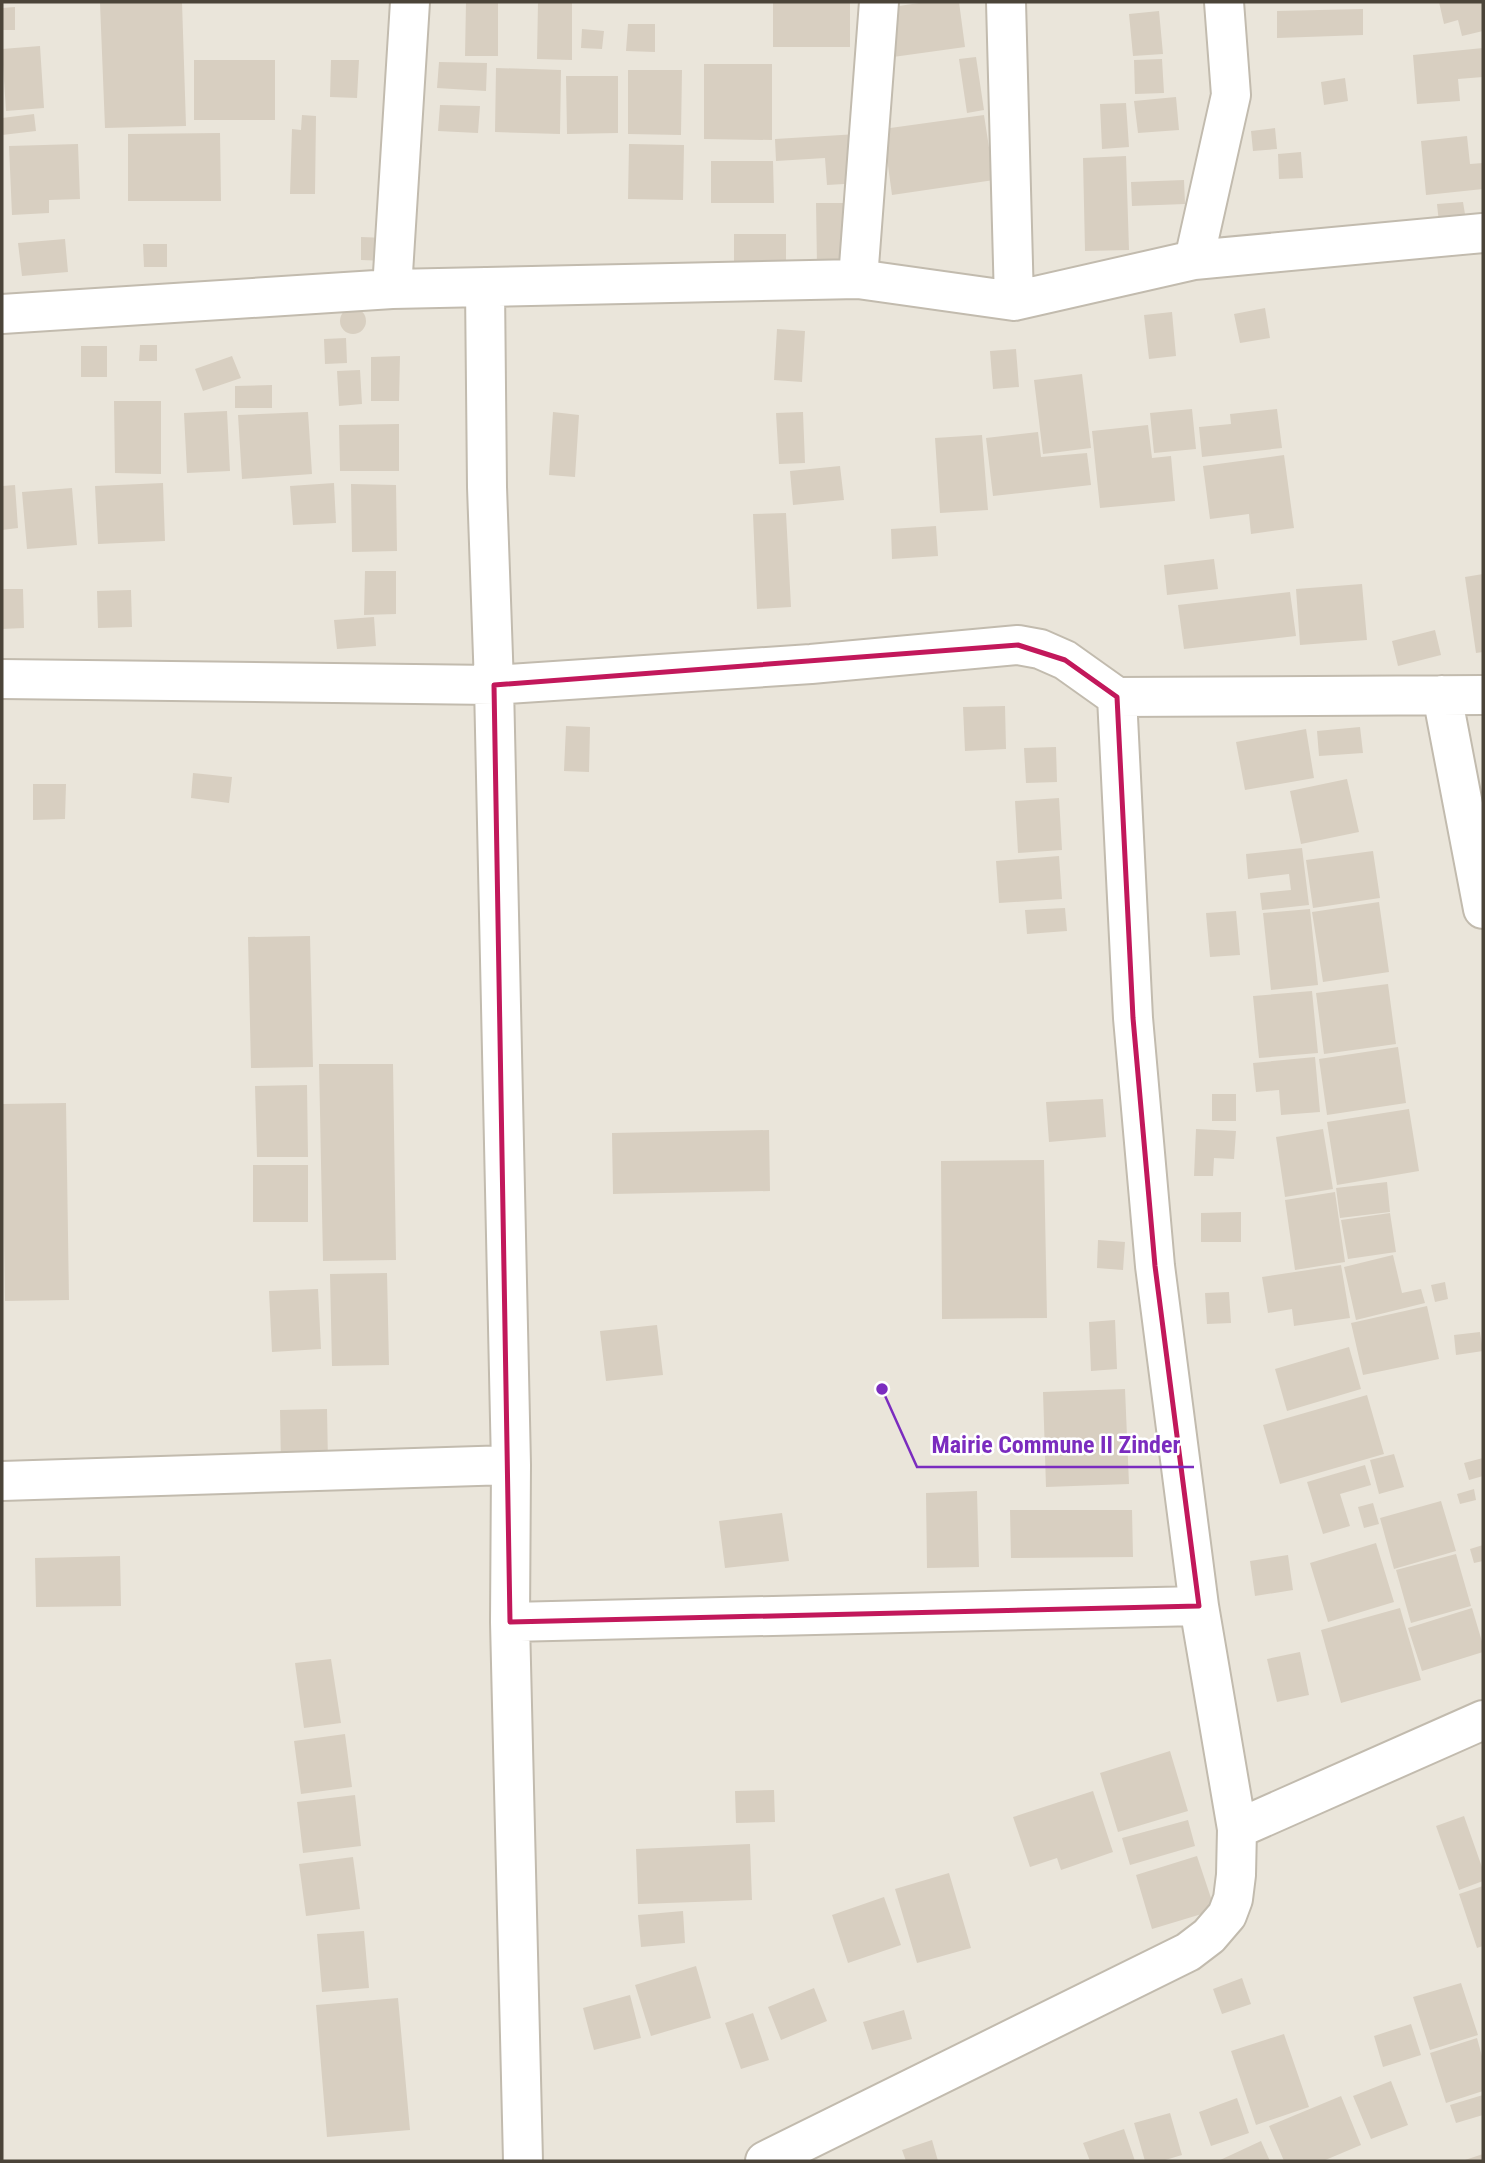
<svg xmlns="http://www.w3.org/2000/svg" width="1485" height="2163" font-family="'Roboto Condensed',sans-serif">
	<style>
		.residential { fill: #eae5da }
		.building { fill: #d8cfc1 }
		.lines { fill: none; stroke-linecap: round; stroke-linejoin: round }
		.street-casing { stroke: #c2bbae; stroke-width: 42 }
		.street { stroke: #fff; stroke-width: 38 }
		.marked { fill: none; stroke: #c2185b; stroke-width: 5; stroke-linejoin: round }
		.leader { fill: none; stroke: #7b2cbf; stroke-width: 2.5 }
		.callout-dot { fill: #7b2cbf; stroke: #fff; stroke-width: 2.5 }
		.callout-label { font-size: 24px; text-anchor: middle; font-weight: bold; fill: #7b2cbf; stroke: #fff; stroke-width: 5; stroke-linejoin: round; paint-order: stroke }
	</style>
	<rect width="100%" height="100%" fill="#f6f3ec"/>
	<path class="residential" d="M2 2H1483V2161H2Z"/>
	<path class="building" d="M182 2 186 126 105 128 100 3Z
		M466 2H498V56H465Z
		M538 2H572V60L537 59Z
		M773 2H850V47H773Z
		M926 2H959L965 47 893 57 885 8Z
		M1439 2H1483V31L1462 36 1458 20 1444 24Z
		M15 7V30H2V8Z
		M1363 9V35L1277 38V11Z
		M1159 11 1163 54 1133 56 1129 14Z
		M628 24H655V52L626 51Z
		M582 29 604 31 602 49 581 48Z
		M40 46 44 108 6 111 2 49Z
		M1483 48V77L1458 79 1460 101 1417 104 1413 55Z
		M976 57 984 110 967 113 959 59Z
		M1162 59 1164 93 1135 94 1134 60Z
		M194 60H275V120H194Z
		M331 60H359L357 98 330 97Z
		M439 62 487 63 486 91 437 88Z
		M704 64H772V140L704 139Z
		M496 68 561 70 560 134 495 132Z
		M628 70H682L681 135 628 134Z
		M566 76H618V133L567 134Z
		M1345 78 1348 101 1324 105 1321 82Z
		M1176 97 1179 130 1138 133 1134 101Z
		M1126 103 1129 147 1102 149 1100 104Z
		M440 105 480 106 478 133 438 131Z
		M34 114 36 131 2 135V118Z
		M302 115 316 116 315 194H290L292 129 301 130Z
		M984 115 994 180 892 195 883 129Z
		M1275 128 1277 149 1253 151 1251 131Z
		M220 133 221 201H128V134Z
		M858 134 861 183 827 185 825 158 776 161 775 139Z
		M1467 136 1470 164 1483 163V189L1426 195 1421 141Z
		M78 144 80 199 49 200V213L12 215 9 146Z
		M629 144 684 145 683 200 628 199Z
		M1301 152 1303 178 1279 179 1278 154Z
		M1126 156 1129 250 1085 251 1083 158Z
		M711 161H773L774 203H711Z
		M1184 180 1185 204 1132 206 1131 182Z
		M1463 202 1466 220 1439 223 1437 204Z
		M816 203H854L855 264 817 265Z
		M734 234H786V274H734Z
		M361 237 386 238V261L361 260Z
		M65 239 68 272 22 276 18 243Z
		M143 244H167V267H144Z
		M1265 308 1270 338 1240 343 1234 314Z
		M340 321a13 13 0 1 1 26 0a13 13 0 1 1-26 0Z
		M1172 312 1176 356 1149 359 1144 315Z
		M777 329 805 331 802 382 774 380Z
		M346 338 347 363 325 364 324 339Z
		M140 345H157V361H139Z
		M81 346H107V377H81Z
		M1016 349 1019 387 993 389 990 351Z
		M232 356 241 378 203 391 195 369Z
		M400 356 399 401H371V357Z
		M360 370 362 404 339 406 337 371Z
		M1082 374 1091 448 1043 454 1034 380Z
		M272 385V408H235V386Z
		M114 401H161V474L115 473Z
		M1192 409 1196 449 1154 453 1150 413Z
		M1277 409 1282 448 1202 457 1199 427 1231 424 1230 414Z
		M227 411 230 471 187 473 184 413Z
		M308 412 312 474 242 479 238 415Z
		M553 412 579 415 575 477 549 475Z
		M803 412 805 463 779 464 776 413Z
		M399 424V471H340L339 425Z
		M1148 425 1152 458 1171 456 1175 501 1100 508 1092 431Z
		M1038 432 1041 457 1087 453 1091 485 993 496 986 438Z
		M982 435 988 510 940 513 935 438Z
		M1284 455 1294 528 1251 534 1249 514 1210 519 1203 466Z
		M840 466 844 500 793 505 790 471Z
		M163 483 165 541 98 544 95 486Z
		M334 483 336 523 293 525 290 486Z
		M351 484 396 485 397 551 352 552Z
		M15 485 18 528 2 530V486Z
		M72 488 77 545 27 549 22 492Z
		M786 513 791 607 757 609 753 514Z
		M936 526 938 556 892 559 891 529Z
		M1214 559 1218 589 1167 595 1164 565Z
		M365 571H396V614L364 615Z
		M1483 574V652L1476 653 1465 577Z
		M1362 584 1367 640 1300 645 1296 589Z
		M2 589H23L24 628 2 629Z
		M131 590 132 627 98 628 97 591Z
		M1290 592 1296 636 1184 649 1178 605Z
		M374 617 376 646 337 649 334 620Z
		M1435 630 1441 655 1398 666 1392 641Z
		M1005 706 1006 749 965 751 963 707Z
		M566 726 590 727 589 772 564 771Z
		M1360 727 1363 753 1319 756 1317 731Z
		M1306 729 1314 778 1245 790 1236 742Z
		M1056 747 1057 782 1026 783 1024 748Z
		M193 773 232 777 229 803 191 798Z
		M1347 779 1359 832 1301 844 1290 791Z
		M33 784H66L65 819 33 820Z
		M1059 798 1062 850 1018 853 1015 801Z
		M1302 848 1309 905 1262 910 1260 893 1291 890 1289 874 1248 879 1246 854Z
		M1373 851 1380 898 1313 908 1306 860Z
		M1059 856 1062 899 999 903 996 861Z
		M1379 902 1389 972 1323 982 1312 912Z
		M1065 908 1067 931 1027 934 1025 910Z
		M1310 909 1318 985 1271 990 1263 913Z
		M1236 911 1240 955 1210 957 1206 913Z
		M310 936 313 1067 251 1068 248 937Z
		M1388 984 1396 1044 1324 1054 1316 993Z
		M1312 991 1318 1053 1259 1058 1253 996Z
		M1398 1047 1406 1103 1327 1115 1319 1059Z
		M1315 1057 1320 1112 1281 1115 1279 1090 1256 1092 1253 1063Z
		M319 1064H393L396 1260 323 1261Z
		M307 1085 308 1157H257L255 1086Z
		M1212 1094H1236V1121H1212Z
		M1103 1099 1106 1137 1049 1142 1046 1102Z
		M66 1103 69 1300 5 1301 2 1104Z
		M1409 1109 1419 1171 1337 1185 1327 1122Z
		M1196 1129 1236 1131 1234 1159 1214 1158 1213 1176H1194Z
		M1323 1129 1333 1189 1285 1197 1276 1137Z
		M769 1130 770 1191 613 1194 612 1133Z
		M1044 1160 1047 1318 942 1319 941 1161Z
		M253 1165H308V1222H253Z
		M1387 1182 1390 1212 1340 1218 1336 1188Z
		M1335 1192 1345 1262 1295 1270 1285 1200Z
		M1241 1212V1242H1201V1213Z
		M1390 1213 1396 1252 1348 1259 1341 1220Z
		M1098 1240 1125 1242 1123 1270 1097 1268Z
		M1393 1255 1402 1293 1421 1289 1425 1303 1356 1320 1344 1267Z
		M1341 1265 1350 1318 1294 1326 1292 1309 1268 1313 1262 1277Z
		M387 1273 389 1365 332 1366 330 1274Z
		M1445 1282 1448 1299 1435 1302 1431 1285Z
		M318 1289 321 1349 272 1352 269 1291Z
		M1229 1292 1231 1323 1207 1324 1205 1293Z
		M1427 1306 1439 1359 1363 1375 1351 1323Z
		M1115 1320 1117 1369 1091 1371 1089 1322Z
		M657 1325 663 1375 606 1381 600 1331Z
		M1480 1332 1483 1351 1456 1355 1454 1335Z
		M1349 1347 1361 1389 1287 1411 1275 1369Z
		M1125 1389 1129 1484 1046 1487 1043 1392Z
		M1367 1395 1384 1454 1280 1484 1263 1425Z
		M327 1409 328 1463H281L280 1410Z
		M1394 1454 1404 1487 1379 1494 1370 1460Z
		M1483 1458V1476L1469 1480 1464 1463Z
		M1365 1465 1371 1485 1340 1494 1350 1526 1323 1534 1307 1482Z
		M1474 1489 1476 1500 1460 1504 1457 1494Z
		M977 1491 979 1567 927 1568 926 1493Z
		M1441 1501 1456 1551 1394 1569 1380 1518Z
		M1373 1503 1379 1524 1364 1528 1358 1507Z
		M1010 1510H1132L1133 1557 1011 1558Z
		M782 1513 789 1561 725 1568 719 1521Z
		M1376 1543 1394 1602 1328 1622 1310 1563Z
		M1483 1545V1561L1474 1563 1470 1549Z
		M1456 1554 1471 1606 1411 1623 1396 1570Z
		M1288 1555 1293 1590 1255 1596 1250 1561Z
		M120 1556 121 1606 36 1607 35 1558Z
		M1400 1608 1421 1680 1341 1703 1321 1630Z
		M1472 1608 1483 1645V1652L1422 1671 1408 1628Z
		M1300 1652 1309 1695 1277 1702 1267 1659Z
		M331 1659 341 1723 304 1728 295 1663Z
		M345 1734 352 1787 301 1794 294 1741Z
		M1170 1751 1188 1811 1118 1832 1100 1773Z
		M774 1790 775 1822 736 1823 735 1791Z
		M1093 1791 1113 1852 1061 1870 1057 1858 1030 1867 1013 1817Z
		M355 1795 361 1846 303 1853 297 1802Z
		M1464 1816 1483 1870V1881L1459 1890 1436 1826Z
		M1188 1820 1195 1846 1130 1865 1122 1838Z
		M750 1844 752 1900 638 1904 636 1849Z
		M1197 1856 1215 1910 1152 1929 1136 1875Z
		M353 1857 360 1909 306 1916 299 1864Z
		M949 1873 971 1948 917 1963 895 1889Z
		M1483 1886V1946L1477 1948 1459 1894Z
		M884 1897 901 1945 848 1963 832 1915Z
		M683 1911 685 1943 641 1947 638 1915Z
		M364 1931 369 1988 322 1992 317 1934Z
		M696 1966 711 2018 651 2036 635 1985Z
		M1242 1978 1251 2004 1222 2014 1213 1989Z
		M1461 1983 1478 2035 1430 2050 1413 1997Z
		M814 1988 827 2021 781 2040 768 2007Z
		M630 1995 641 2038 594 2050 583 2008Z
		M398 1998 410 2130 327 2137 316 2005Z
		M904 2010 912 2039 872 2050 863 2022Z
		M753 2013 769 2060 741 2069 725 2023Z
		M1411 2024 1421 2055 1383 2067 1374 2036Z
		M1284 2034 1309 2107 1256 2125 1231 2051Z
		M1477 2038 1483 2060V2091L1446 2103 1430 2053Z
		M1391 2081 1408 2125 1371 2139 1353 2096Z
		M1483 2095V2115L1456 2123 1450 2105Z
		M1341 2096 1361 2145 1323 2161H1284L1269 2126Z
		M1237 2098 1249 2133 1211 2146 1199 2112Z
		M1170 2113 1182 2155 1162 2161H1145L1134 2123Z
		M1124 2129 1135 2161H1090L1083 2143Z
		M932 2140 938 2161H906L902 2150Z
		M1261 2141 1270 2161H1218Z
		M1483 2154V2161H1462Z"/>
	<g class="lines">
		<defs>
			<path id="street" d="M1006 2 1014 301
				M1194 260 1231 95 1224 2
				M858 279 879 2
				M485 287 487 487 494 685 511 1465 510 1622 523 2161
				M392 289 410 2
				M2 314 392 289 858 279 1014 301 1194 260 1483 233
				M2 679 494 685 811 664 1018 645 1040 649 1065 660 1117 697 1483 695
				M1442 695 1483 909
				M2 1481 511 1465
				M510 1622 1199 1606
				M1237 1829 1483 1720
				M765 2161 1188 1952 1209 1936 1227 1915 1233 1899 1236 1875 1237 1829 1199 1606 1155 1266 1133 1018 1117 697"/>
		</defs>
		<use href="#street" class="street-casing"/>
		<use href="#street" class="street"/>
	</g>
	<path class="marked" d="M1018 645 1065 660 1117 697 1133 1018 1155 1266 1199 1606 510 1622 494 685Z"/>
	<path class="leader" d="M882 1389L917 1467H1194"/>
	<circle class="callout-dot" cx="882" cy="1389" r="7"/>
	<g class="callout-label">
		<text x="1056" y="1453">Mairie Commune II Zinder</text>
	</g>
	<rect width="1485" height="2163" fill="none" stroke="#4b4439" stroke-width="7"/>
</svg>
